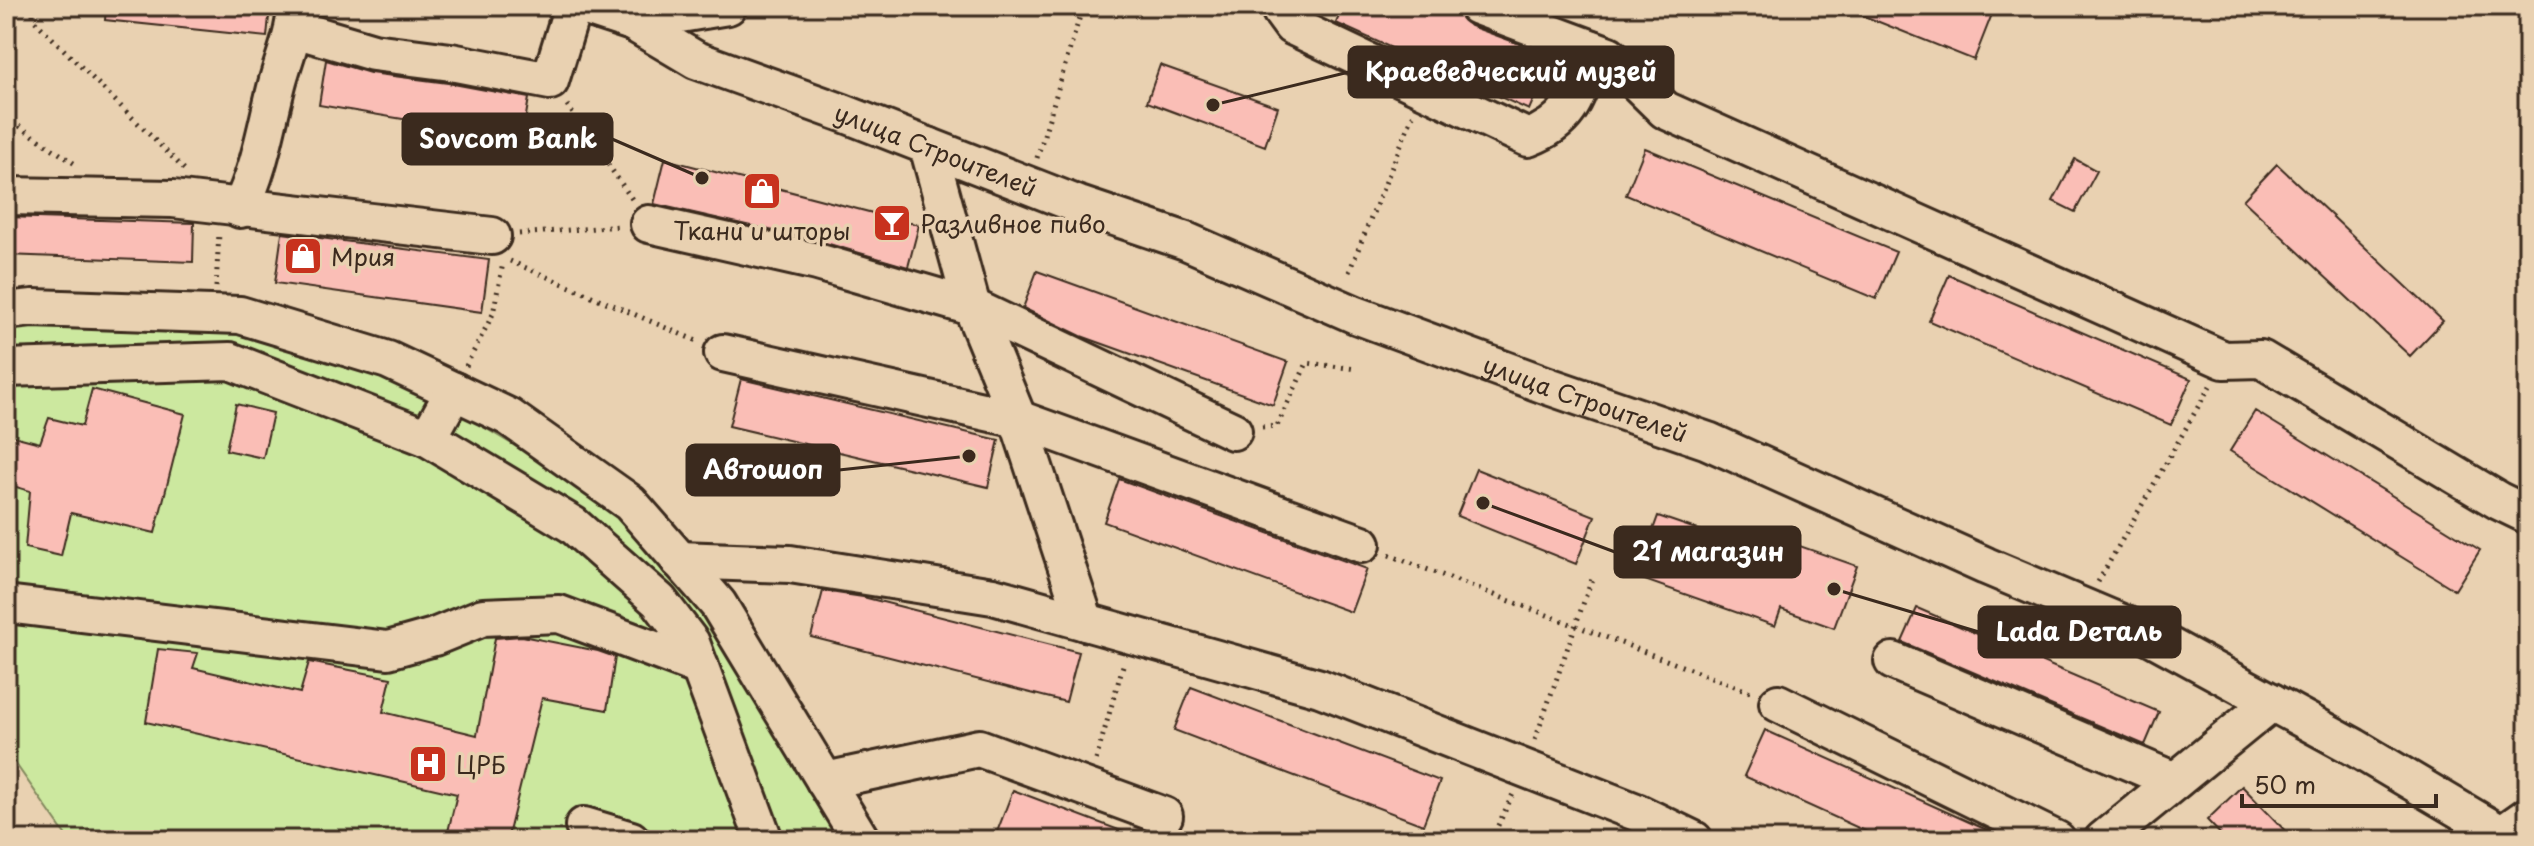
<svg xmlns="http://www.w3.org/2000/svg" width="2534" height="846" font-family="'Playpen Sans',sans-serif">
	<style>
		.green { fill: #cce89f; stroke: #84895e; stroke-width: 2 }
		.building { fill: #fabeb6; stroke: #3b2a1e; stroke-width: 2 }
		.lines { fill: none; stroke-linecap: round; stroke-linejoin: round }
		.minor-casing { stroke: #3b2a1e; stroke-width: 42 }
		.path { stroke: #3b2a1e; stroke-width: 5; stroke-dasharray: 2 6; stroke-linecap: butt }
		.minor { stroke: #e9d1b1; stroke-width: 36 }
		.labels { text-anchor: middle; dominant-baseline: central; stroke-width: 7; stroke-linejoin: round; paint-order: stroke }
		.street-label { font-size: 24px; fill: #3b2a1e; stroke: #e9d1b1 }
		.poi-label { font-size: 24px; fill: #3b2a1e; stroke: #e9d1b1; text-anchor: start }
		.leader { fill: none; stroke: #3b2a1e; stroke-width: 3 }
		.callout-dot { fill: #3b2a1e; stroke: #e9d1b1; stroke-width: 3 }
		.callout { fill: #3b2a1e; stroke: #3b2a1e; stroke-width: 3 }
		.callout-label { font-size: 26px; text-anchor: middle; font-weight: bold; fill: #fff }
	</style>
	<rect width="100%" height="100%" fill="#e9d1b1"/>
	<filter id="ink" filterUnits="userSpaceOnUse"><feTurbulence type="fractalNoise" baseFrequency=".0125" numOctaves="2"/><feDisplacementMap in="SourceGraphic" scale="16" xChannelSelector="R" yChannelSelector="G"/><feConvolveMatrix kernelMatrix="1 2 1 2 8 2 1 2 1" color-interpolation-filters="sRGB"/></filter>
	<g filter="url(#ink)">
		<path class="green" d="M81 325 253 334 353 365 430 395 605 500 700 604 840 840H69L6 750V329Z"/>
		<path class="building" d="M106 6H270L267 37 105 20Z
			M1343 6H1437L1459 15 1470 26 1552 56 1529 110 1336 23Z
			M1839 6H1970L1992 14 1974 60Z
			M326 60 370 73 448 83 529 98 522 139 319 105Z
			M1160 65 1278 107 1265 146 1147 102Z
			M1645 148 1896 252 1876 299 1626 195Z
			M665 159 919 225 908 267 822 242 654 204Z
			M2075 159 2097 171 2075 212 2053 201Z
			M2277 164 2443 321 2410 356 2243 200Z
			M6 217 194 223 193 262 6 255Z
			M282 233 489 260 482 312 275 283Z
			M1037 271 1288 362 1273 405 1081 336 1023 308Z
			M1949 275 2191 379 2171 425 1929 321Z
			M741 379 999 440 988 487 729 426Z
			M92 389 185 414 155 533 71 513 61 556 25 548 30 491 6 484V434L40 443 49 418 82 426Z
			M236 404 273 413 263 458 226 450Z
			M2255 411 2480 550 2455 590 2230 451Z
			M1476 469 1595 516 1576 564 1457 516Z
			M1119 479 1367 569 1351 612 1104 522Z
			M1658 516 1745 546 1751 529 1857 566 1834 628 1781 609 1775 626 1636 577Z
			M823 591 863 597 1079 652 1066 702 811 637Z
			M1917 608 2159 712 2145 745 1902 642Z
			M522 636 598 651 615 657 607 710 542 698 507 840H446L457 794 146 722 158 649 198 653 193 668 300 693 309 662 391 678 383 712 477 735 495 638Z
			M1191 687 1440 781 1423 825 1174 730Z
			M1765 730 2009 840H1885L1744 776Z
			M2242 786 2294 840H2226L2207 820Z
			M1013 790 1140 838 1139 840H994Z"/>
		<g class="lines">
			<defs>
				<g id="minor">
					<path id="s1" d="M583 6 632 22 696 60 843 113 1079 205 1186 241 1356 315 1548 386 1708 441 1986 566 2143 632 2354 747 2511 840"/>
					<path d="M1282 6 1281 11 1292 26 1528 138C1575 120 1577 93 1592 49"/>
					<path d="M1477 6 1609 55 1665 110 2224 360 2261 359 2499 501 2528 515"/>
					<path d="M632 22 728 6"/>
					<path d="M295 29 373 52 451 62 550 81 573 6"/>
					<path d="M928 146 972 307 1018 419 1085 622"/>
					<path d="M6 196 173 199 492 236"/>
					<path d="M240 209C260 169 266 127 277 84 284 57 295 34 296 6"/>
					<path d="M649 224 817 262 972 307 1233 431"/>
					<path d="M6 311 33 308 240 315 388 360 509 417 630 503 718 604 861 840"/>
					<path d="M723 353 1018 419 1362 544"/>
					<path d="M6 368 230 361 428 438 454 391"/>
					<path d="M428 438 573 525 659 601 691 643 764 840"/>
					<path d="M679 560 790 564 993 596 1320 688 1636 812 1694 840"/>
					<path d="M6 604 388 650 434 637 483 617 559 614 700 667"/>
					<path d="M1893 661 2175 781"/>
					<path d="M1778 703 2057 840"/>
					<path d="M825 781 979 748 1164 816"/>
					<path d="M584 826 631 840"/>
					<path d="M2501 835 2528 816"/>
					<path d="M2103 840 2272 702"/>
				</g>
			</defs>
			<use href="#minor" class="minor-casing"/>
			<path class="path" d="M33 6V19L185 170
				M567 105 634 202
				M6 117 78 166
				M1037 158 1083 6
				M519 234 621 226
				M510 261 699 342
				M1349 272 1413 115
				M216 287 219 233
				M466 366 493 314 503 263
				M1262 427 1277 426 1307 363 1357 369
				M1389 555 1753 693
				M2098 582 2210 386
				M1535 740 1593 576
				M1096 760 1124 662
				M1491 840 1513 794"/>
			<use href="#minor" class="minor"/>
		</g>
	</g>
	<defs>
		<symbol id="shop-square" viewBox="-11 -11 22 22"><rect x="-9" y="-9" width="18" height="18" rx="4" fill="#c8321e" stroke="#e9d1b1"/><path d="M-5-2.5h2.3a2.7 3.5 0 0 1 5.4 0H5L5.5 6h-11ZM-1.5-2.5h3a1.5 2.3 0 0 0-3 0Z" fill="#fff"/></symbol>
		<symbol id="bar-square" viewBox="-11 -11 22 22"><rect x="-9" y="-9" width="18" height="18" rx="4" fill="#c8321e" stroke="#e9d1b1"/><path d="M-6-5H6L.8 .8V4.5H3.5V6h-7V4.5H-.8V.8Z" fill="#fff"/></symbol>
		<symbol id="hospital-square" viewBox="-11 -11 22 22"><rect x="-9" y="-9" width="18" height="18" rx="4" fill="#c8321e" stroke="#e9d1b1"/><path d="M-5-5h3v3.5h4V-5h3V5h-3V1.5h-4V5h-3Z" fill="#fff"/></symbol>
	</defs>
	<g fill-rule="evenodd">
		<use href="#shop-square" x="740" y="169" width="44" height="44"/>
		<use href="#bar-square" x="870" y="201" width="44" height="44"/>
		<use href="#shop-square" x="281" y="234" width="44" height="44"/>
		<use href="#hospital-square" x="406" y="742" width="44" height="44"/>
	</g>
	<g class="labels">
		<g class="street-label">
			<text stroke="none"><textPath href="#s1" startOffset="382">улица Строителей</textPath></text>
			<text stroke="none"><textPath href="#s1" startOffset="1078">улица Строителей</textPath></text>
		</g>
		<g class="poi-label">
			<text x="920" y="223">Разливное пиво</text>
			<text x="762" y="230" text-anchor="middle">Ткани и шторы</text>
			<text x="331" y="256">Мрия</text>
			<text x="456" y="764">ЦРБ</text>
		</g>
	</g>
	<path class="leader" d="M1213 105L1349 72M702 178L612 139M969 456L839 470M1483 503L1615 552M1834 589L1979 632"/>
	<g class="callout-dot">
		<circle cx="1213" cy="105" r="8"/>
		<circle cx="702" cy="178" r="8"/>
		<circle cx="969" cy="456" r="8"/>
		<circle cx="1483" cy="503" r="8"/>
		<circle cx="1834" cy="589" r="8"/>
	</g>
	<g class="callout">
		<rect x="1349" y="47" width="324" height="50" rx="8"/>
		<rect x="403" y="114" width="209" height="50" rx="8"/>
		<rect x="687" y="445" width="152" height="50" rx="8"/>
		<rect x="1615" y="527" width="185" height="50" rx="8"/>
		<rect x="1979" y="607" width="201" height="50" rx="8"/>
	</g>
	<g class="callout-label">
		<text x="1511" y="81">Краеведческий музей</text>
		<text x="508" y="148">Sovcom Bank</text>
		<text x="763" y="479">Автошоп</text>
		<text x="1708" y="561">21 магазин</text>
		<text x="2079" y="641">Lada Dеталь</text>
	</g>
	<rect width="2534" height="846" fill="none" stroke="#e9d1b1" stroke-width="32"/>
	<rect x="16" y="16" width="2502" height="814" fill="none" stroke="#3b2a1e" stroke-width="3" filter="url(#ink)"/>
	<path d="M2242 794v12h194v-12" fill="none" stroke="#3b2a1e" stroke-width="4"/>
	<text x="2254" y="794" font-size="24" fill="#3b2a1e" stroke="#e9d1b1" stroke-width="6" paint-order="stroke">50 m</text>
</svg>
